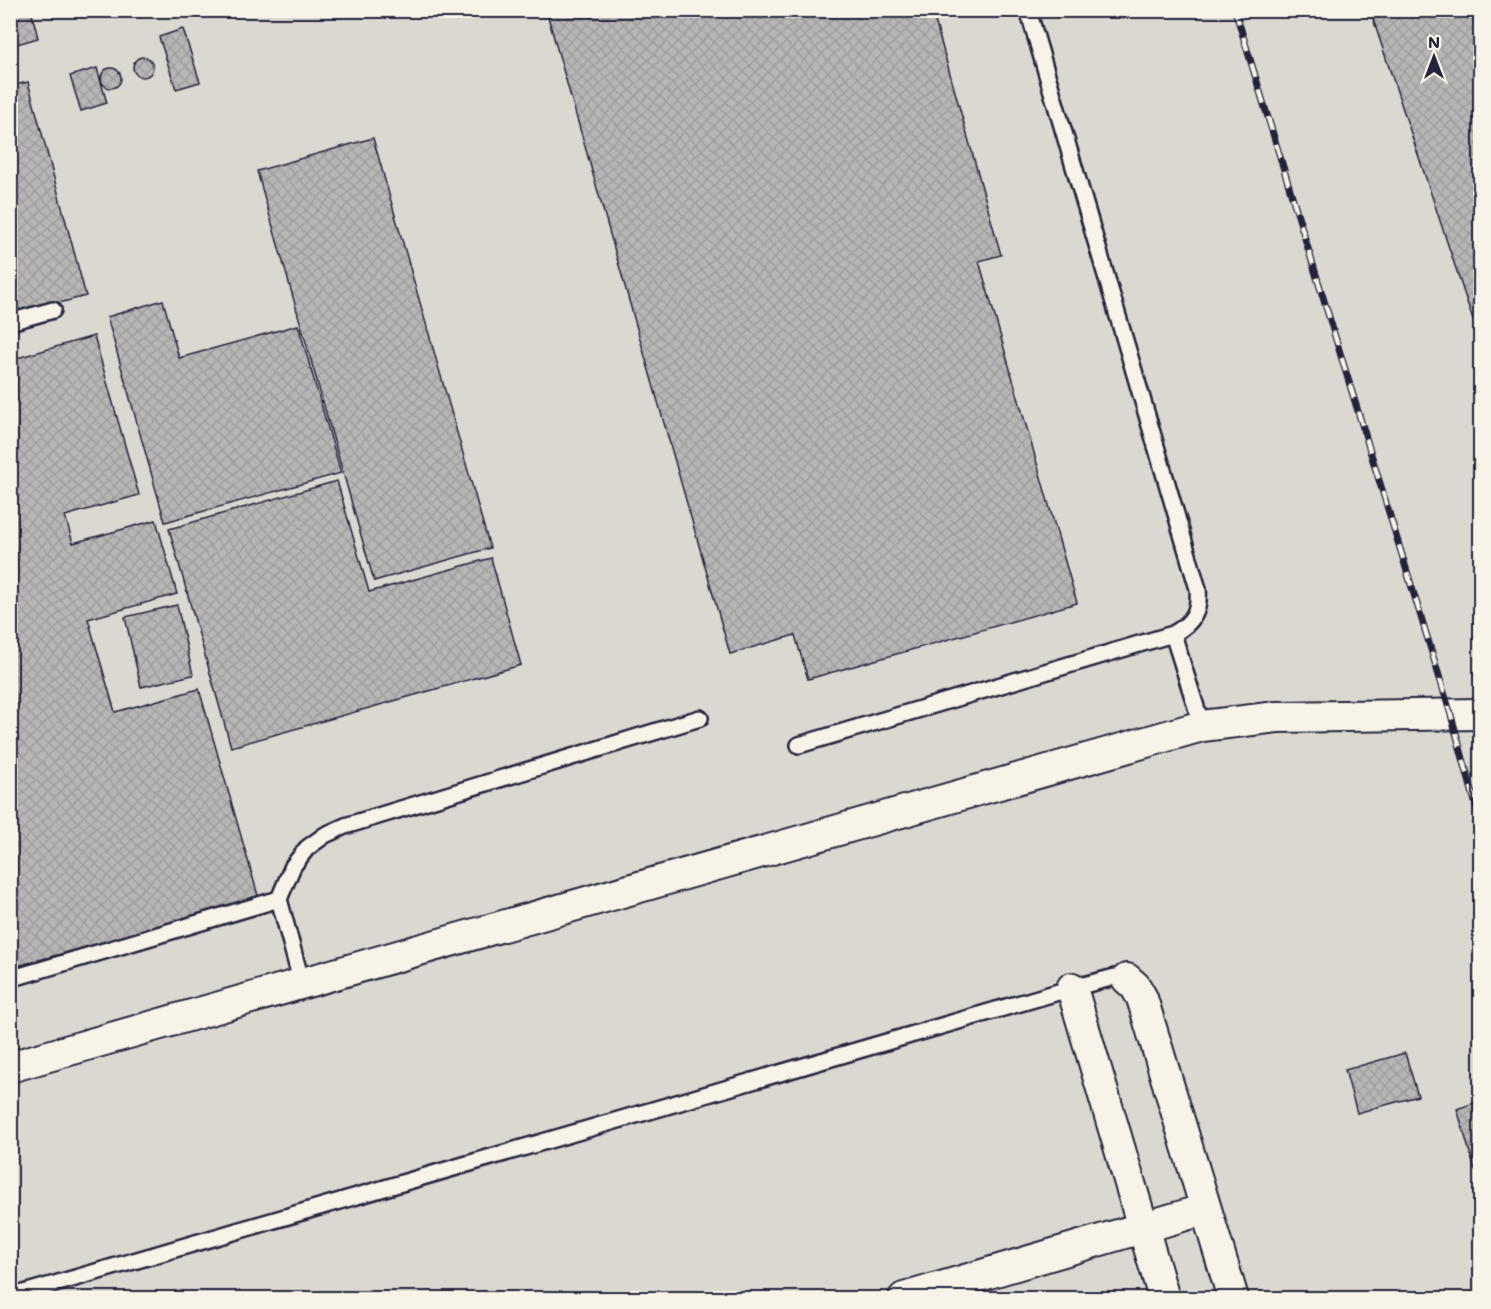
<svg xmlns="http://www.w3.org/2000/svg" width="1491" height="1309" font-family="Mali,sans-serif">
	<style>
		.built { fill: #dbd8d2 }
		.building { fill: url(#building-cross-hatch); stroke: #22223b; stroke-width: 1.5 }
		.lines { fill: none; stroke-linecap: round; stroke-linejoin: round }
		.lane-casing { stroke: #22223b; stroke-width: 20 }
		.street-casing { stroke: #22223b; stroke-width: 34 }
		.lane { stroke: #f7f3e8; stroke-width: 15 }
		.street { stroke: #f7f3e8; stroke-width: 30 }
		.rail-casing { stroke: #22223b; stroke-width: 7 }
		.rail { stroke: #f7f3e8; stroke-width: 4.5; stroke-dasharray: 14; stroke-linecap: butt }
	</style>
	<defs>
		<pattern id="building-cross-hatch" width="8" height="8" patternUnits="userSpaceOnUse" patternTransform="scale(1.5)"><rect width="8" height="8" fill="#b8b6b5"/><path d="M0 0l8 8M0 8l8-8" fill="none" stroke="#9e9c9d"/></pattern>
	</defs>
	<rect width="100%" height="100%" fill="#eae6de"/>
	<filter id="ink" filterUnits="userSpaceOnUse"><feTurbulence type="fractalNoise" baseFrequency=".0167" numOctaves="2"/><feDisplacementMap in="SourceGraphic" scale="12" xChannelSelector="R" yChannelSelector="G"/><feConvolveMatrix kernelMatrix="1 2 1 2 8 2 1 2 1" color-interpolation-filters="sRGB"/></filter>
	<g filter="url(#ink)">
		<path class="built" d="M11 11H1480V1298H11Z"/>
		<path class="building" d="M10 10H31L38 38 10 46Z
			M546 10H932L1001 255 979 261 1077 603 808 679 795 635 730 654Z
			M1370 10H1480V341Z
			M183 29 200 82 176 89 159 37Z
			M133 67a10 10 0 1 1 20 0a10 10 0 1 1-20 0Z
			M97 68 107 103 81 111 70 76Z
			M101 78a10 10 0 1 1 20 0a10 10 0 1 1-20 0Z
			M28 82 86 296 10 316V86Z
			M373 138 490 548 374 581 257 171Z
			M163 300 179 358 298 325 341 473 165 522 107 317Z
			M94 336 139 495 65 516 73 543 156 520 177 594 88 619 115 712 199 689 259 899 10 968V360Z
			M337 481 369 592 491 558 521 665 231 747 169 529Z
			M177 605 193 675 141 687 125 617Z
			M1405 1053 1418 1096 1357 1113 1345 1070Z
			M1477 1102 1480 1114V1168L1475 1170 1457 1109Z"/>
		<g class="lines">
			<defs>
				<path id="lane" d="M10 322 53 310
					M1173 634 1202 726
					M799 745 1173 634C1193 623 1200 611 1198 589L1028 10
					M10 979 279 899
					M302 984 279 899 293 866 307 848 325 835 345 826 700 718
					M10 1297 1072 988 1115 977 1127 979"/>
				<path id="street" d="M1127 979 1135 986 1142 998 1233 1298
					M1072 988 1164 1298
					M10 1067 1202 726 1277 717 1480 714
					M904 1298 1206 1209"/>
			</defs>
			<use href="#lane" class="lane-casing"/>
			<use href="#street" class="street-casing"/>
			<use href="#lane" class="lane"/>
			<use href="#street" class="street"/>
			<defs>
				<path id="rail" d="M1235 10 1451 715 1480 820"/>
			</defs>
			<use href="#rail" class="rail-casing"/>
			<use href="#rail" class="rail"/>
		</g>
	</g>
	<rect width="1491" height="1309" fill="none" stroke="#f7f3e8" stroke-width="36"/>
	<rect x="18" y="18" width="1455" height="1273" fill="none" stroke="#22223b" stroke-width="2" filter="url(#ink)"/>
	<g transform="translate(1434 57)" stroke="#f7f3e8" stroke-width="4.5" paint-order="stroke">
	<path d="M0-4.5L10 22L0 15L-10 22Z" fill="#22223b"/>
	<text y="-9" font-size="16" font-weight="bold" text-anchor="middle" fill="#22223b">N</text>
	</g>
</svg>
